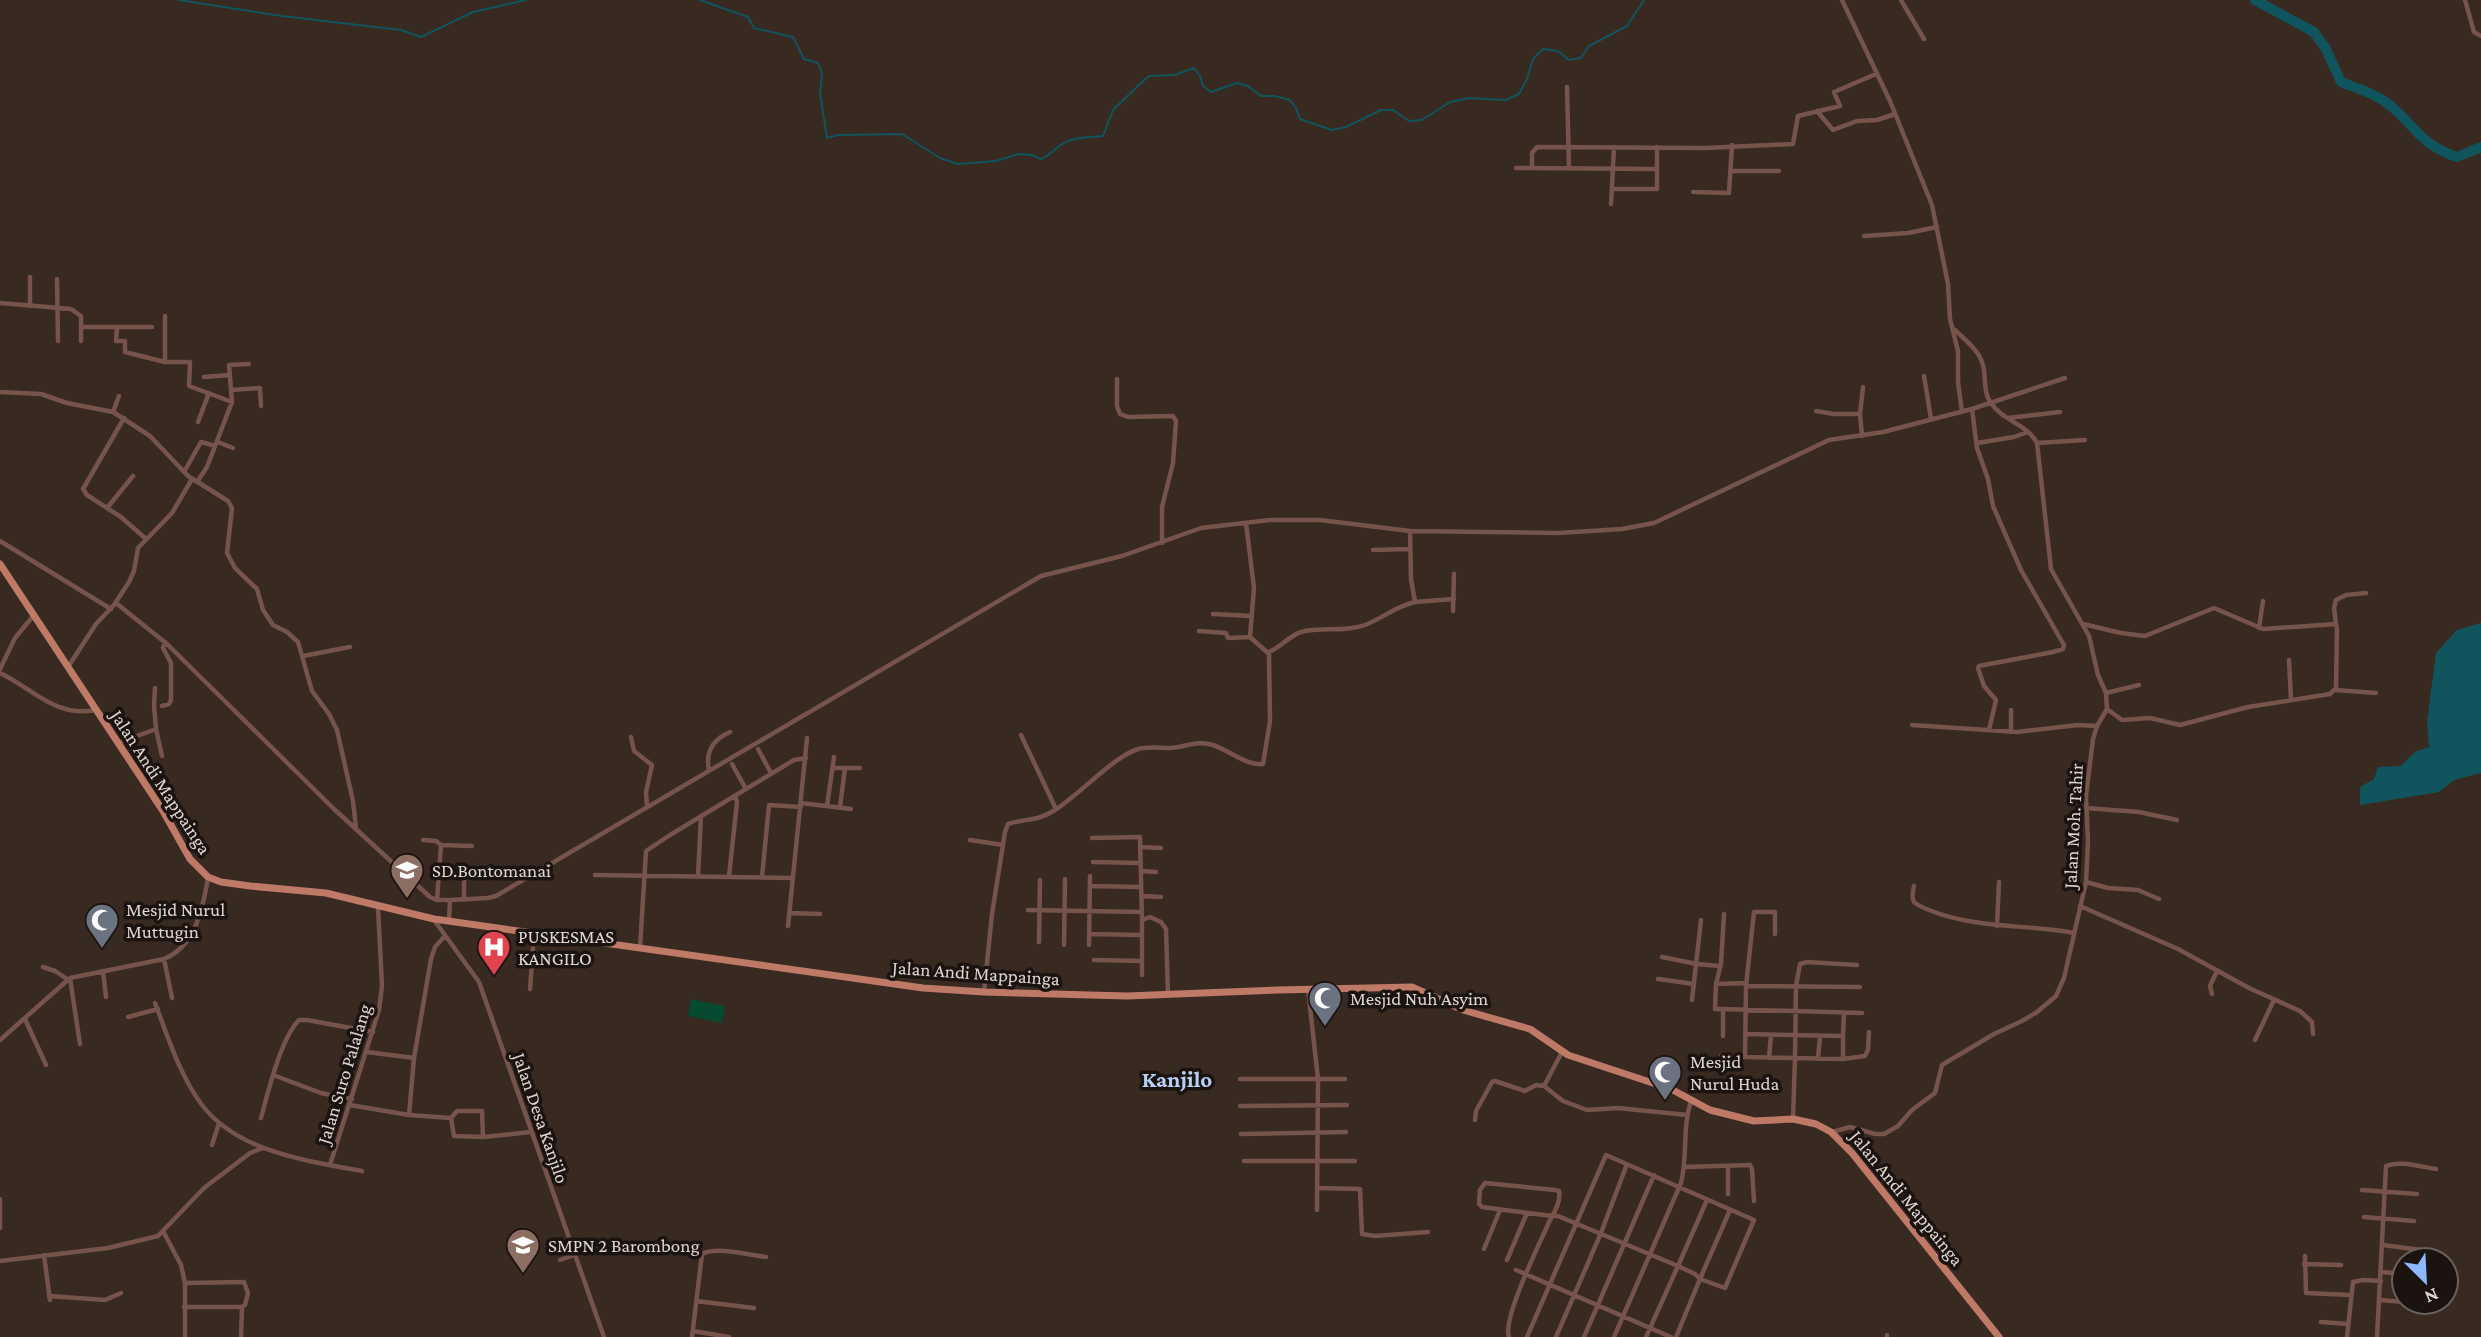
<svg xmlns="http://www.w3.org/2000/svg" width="2481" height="1337" font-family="'Crimson Pro',serif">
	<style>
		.green { fill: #054a31 }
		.water { fill: #10555e }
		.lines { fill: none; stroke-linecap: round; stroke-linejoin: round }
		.stream { stroke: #10555e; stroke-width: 2 }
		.river { stroke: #10555e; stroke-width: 10 }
		.street { stroke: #77544b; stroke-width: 4.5 }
		.primary { stroke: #bf7967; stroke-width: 7 }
		.labels { text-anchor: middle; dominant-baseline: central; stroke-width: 7; stroke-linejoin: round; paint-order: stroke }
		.street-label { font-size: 19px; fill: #e0d5d0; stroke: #1a1310 }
		.poi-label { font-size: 19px; fill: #e0d5d0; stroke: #1a1310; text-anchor: start }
		.quarter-label { font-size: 23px; font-weight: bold; fill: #b6d0f6; stroke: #1a1310 }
	</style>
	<rect width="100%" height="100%" fill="#382921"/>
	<path class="green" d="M691 999 725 1006 722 1023 688 1016Z"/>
	<path class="water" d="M2481 623V773L2454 780 2439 792 2360 805V787L2374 779 2378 767 2401 766 2415 752 2429 747 2427 722 2436 653 2457 630Z"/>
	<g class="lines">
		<path class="stream" d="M179 0 282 16 401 30 421 37 473 12 526 0
			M700 0 748 17 754 28 793 37 804 59 818 63 822 74 820 93 827 138 838 135 902 134 940 158 958 164 996 161 1019 154 1032 155 1041 159C1051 155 1056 147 1064 143 1076 136 1091 138 1103 136L1113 110 1142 82 1149 76 1175 75 1194 68 1200 76 1203 86 1211 92 1237 83 1248 86 1261 96H1275L1290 100 1296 108 1300 119 1332 130 1346 127 1381 110H1393L1409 121 1422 120 1450 102 1469 98 1506 100 1519 94 1527 79 1533 59 1543 49 1558 51 1569 60 1581 58 1589 46 1627 26 1644 0"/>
		<path class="river" d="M2255 0 2314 32 2326 49 2341 82C2356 88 2374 93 2387 103 2416 125 2417 143 2457 157L2481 147"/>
		<path class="street" d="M1842 0 1890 101 1932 205 1948 284 1950 319 1958 351V382L1962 412
			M1901 0 1924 39
			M2465 0 2474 32 2481 36
			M1567 87 1569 168
			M1817 111 1833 130 1857 121 1877 120 1895 114
			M1516 168 1656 169
			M1532 168V153L1537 147 1705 148 1793 144 1798 116 1840 106 1834 92 1876 74
			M1731 171H1779
			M1614 189H1657V147
			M1693 192 1729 193 1732 145
			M1611 204 1614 147
			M1864 236 1908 233 1937 227
			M30 277V306
			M57 279 58 341
			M0 303 71 309 81 316V341
			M165 316V362H190L189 386 232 402
			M81 327H152
			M117 327 116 341H125V352L165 362
			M1924 376 1931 419
			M204 377 230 375
			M1117 379V406L1120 414 1128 417 1173 416 1176 421 1173 463 1162 507V543
			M231 390 260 388 261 406
			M0 392 41 394 67 403 113 412 150 436 188 476 228 501 232 508 227 553 235 568 257 589 263 610 273 625 287 632 298 642 312 691 329 714 337 730 353 801 356 828
			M1972 409 1977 448 1988 479 1993 506 2021 570 2064 645 2063 649 2053 652 1979 666 1978 668 1984 686 1996 700 1989 730
			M1816 411 1834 414H1860
			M113 412 119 396
			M124 418 83 489 87 495 121 517 146 539
			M2008 418 2060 412
			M198 422 209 393
			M1862 436 1860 414 1863 387
			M218 442 233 448
			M1977 443 2014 437 2028 432
			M2037 443 2085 440
			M184 472 201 442 212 445
			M197 482 207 467 232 402 229 365 249 364
			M107 508 133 476
			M1410 531 1411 579 1415 602 1454 599
			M0 541 111 609
			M1373 550 1410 549
			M116 603 167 644 334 809 430 897 437 900H450
			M1453 611 1454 574
			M1213 614 1252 616
			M2083 624 2121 633 2145 636 2214 608 2263 629 2336 624 2337 628 2336 688 2330 694 2248 707 2180 725 2150 718 2122 720 2107 709
			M2336 624 2334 608 2336 600 2346 595 2366 593
			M2259 628 2263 601
			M1199 631 1226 633 1228 638 1250 637
			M1269 652C1281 647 1289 636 1301 632 1321 626 1343 633 1365 625 1383 618 1396 606 1415 602
			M303 656 350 647
			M2289 660 2291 700
			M68 667 96 624 114 605 129 582 134 571 138 548 172 513 192 479
			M0 669 15 638 34 615
			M0 673C34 689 55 718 96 710
			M2335 690 2376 693
			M2106 693 2139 685
			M162 706 169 704 171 700V663L163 648 165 642
			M2011 710V732
			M1912 725 2017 732 2078 725 2097 726
			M156 729 162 756
			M1021 735 1056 809
			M631 737 634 751 652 765 646 792 647 807
			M118 743 156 729 154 705 155 688
			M758 749 771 773
			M732 764 746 789
			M833 768H845L840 807
			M845 768H860
			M709 770C705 751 714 739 730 732
			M801 803 851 809
			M827 806 834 757
			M2086 808 2139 812 2177 820
			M1092 838 1140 837 1142 920
			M423 840 436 841 441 845
			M970 840 1003 845
			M1140 847 1161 848
			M1093 862 1141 863
			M1141 871 1156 872
			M595 875 793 878
			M729 876 737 802 735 796
			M698 877 701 816
			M762 877 769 805 801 807
			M2086 882 2108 888 2138 890 2159 899
			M1090 886 1141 887
			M1914 886C1913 892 1911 897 1914 902 1918 906 1924 908 1929 910 1976 929 2025 924 2074 933
			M1141 896 1161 897
			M437 900 441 845 472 846
			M464 900V876
			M2080 906 2178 949 2249 988 2300 1011 2312 1022 2313 1034
			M1028 910 1142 912
			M790 913 820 914
			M434 920 479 982 604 1337
			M449 921 450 900 488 898 496 896 1041 576 1122 556 1201 528 1270 520H1320L1410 531 1558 533 1622 529 1654 523 1829 440 1883 432 1972 409 2065 378
			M788 926 807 738
			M1997 926 1999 882
			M1089 934 1142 935
			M1039 942 1040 880
			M1064 945 1065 879
			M1089 945 1090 876
			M640 948 646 851 670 835 794 760 806 758
			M1662 957 1697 964 1719 966
			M164 959 172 998
			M1094 960 1142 961
			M1857 965 1807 962 1800 964 1796 986 1795 1058 1843 1059 1865 1056 1868 1050 1869 1032
			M43 967 55 971 67 979
			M103 971 106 997
			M1142 975V920L1150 917 1161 922 1166 929 1168 995
			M70 978 80 1044
			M1658 979 1694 984
			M1716 984 1721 964 1724 914
			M1746 986 1754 912H1775V934
			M530 989 534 934
			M1308 989 1318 1079 1317 1210
			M984 992 992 914 1005 832 1008 824C1027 818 1036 822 1055 810 1079 795 1113 757 1138 749 1148 746 1160 748 1170 748 1186 747 1197 740 1213 745 1229 750 1246 766 1263 764L1270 721 1269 654 1250 637 1254 588 1246 523
			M2212 994 2210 986 2217 971
			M1692 1000 1701 920
			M155 1003C168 1037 180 1076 202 1105 238 1152 307 1161 362 1171
			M1723 1009H1715L1716 984 1746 983
			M128 1017 158 1009
			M25 1019 46 1065
			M1746 1034 1843 1036V1059
			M1723 1036V1009L1862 1013
			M1843 1036 1844 1013
			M0 1040 70 978 164 959C196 946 203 907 208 878
			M2255 1040 2274 1000
			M367 1052 414 1058
			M1562 1052 1544 1086 1563 1101 1587 1110 1618 1108 1687 1115
			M1721 1056 1745 1057
			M1769 1058 1771 1035
			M1818 1059 1820 1036
			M273 1075 321 1093 352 1099
			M1240 1079H1345
			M350 1105 409 1115 414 1058 431 959 435 947 444 937
			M1240 1106 1347 1105
			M409 1115 451 1118
			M261 1118C268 1092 281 1038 299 1020H307L373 1032
			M1793 1119 1795 1058 1745 1057 1746 986 1860 987
			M1475 1120 1476 1111 1492 1082 1495 1081 1525 1091 1536 1085 1544 1086
			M1832 1132 1850 1127 1875 1134H1884L1898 1126 1912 1110 1935 1093 1942 1065 1994 1034 2022 1021 2037 1012 2056 996 2064 978 2086 882 2088 841 2086 796 2093 739 2097 726 2107 709 2106 693 2098 675 2089 636 2051 569 2037 443C2027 424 2003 421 1991 403 1983 393 1986 376 1983 365 1979 350 1965 340 1955 330
			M1241 1134 1346 1132
			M483 1137 482 1111H457L451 1118 454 1136 483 1137 531 1132
			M212 1145 219 1123
			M1244 1161H1355
			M330 1165 379 1010 382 986 378 907
			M1728 1166V1194
			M1685 1167 1750 1165 1752 1169 1754 1201
			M1317 1188 1360 1189 1362 1234 1375 1236 1428 1232
			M2362 1190 2417 1194
			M0 1199V1228
			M2364 1217 2414 1221
			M163 1231 181 1265 185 1283V1337
			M2383 1245 2436 1252
			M1484 1249 1500 1210
			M44 1255 50 1300
			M2305 1256 2306 1293 2351 1295
			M560 1260 574 1255
			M1507 1260 1527 1213
			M0 1261 108 1248 158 1236 204 1188 250 1153 263 1148
			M2304 1264 2341 1265
			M1516 1270 1671 1337
			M2382 1272 2404 1274
			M49 1296 105 1300 121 1293
			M2380 1300 2404 1302
			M696 1301 754 1308
			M184 1307H242L245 1305 248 1293 244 1282 185 1283
			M2321 1322 2348 1324
			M693 1331 729 1337
			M241 1337 242 1307
			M692 1337 702 1254C715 1246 750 1255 766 1257
			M1509 1337C1502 1319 1540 1243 1549 1222 1554 1213 1561 1202 1559 1191L1555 1190 1485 1183 1480 1190 1479 1204 1482 1207 1552 1216H1558L1678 1266 1646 1337
			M1527 1337 1606 1155 1754 1220 1725 1288 1700 1279 1730 1210
			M1556 1337 1601 1233 1627 1164
			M1584 1337 1654 1175
			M1614 1337 1681 1183C1688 1156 1682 1128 1691 1101
			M1676 1337 1700 1279 1695 1274 1678 1266 1707 1200
			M1887 1337V1335
			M2347 1337 2353 1282 2363 1280 2381 1281
			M2377 1337 2386 1166C2400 1160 2421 1167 2436 1169"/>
		<path class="primary" d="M0 564 163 811 190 859 208 877 221 882 250 886 326 893 434 919 923 988 984 992 1127 996 1278 990 1412 987 1463 1010 1530 1029 1568 1055 1671 1089 1710 1110 1754 1121 1793 1119 1816 1124 1831 1132 1852 1153 1999 1337"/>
	</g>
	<defs>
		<symbol id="school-pin" viewBox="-11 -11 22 30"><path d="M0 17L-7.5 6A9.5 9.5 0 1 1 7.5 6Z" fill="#8d6e63" stroke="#1a1310"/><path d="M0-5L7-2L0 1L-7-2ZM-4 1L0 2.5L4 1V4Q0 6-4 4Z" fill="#fff"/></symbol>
		<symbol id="mosque-pin" viewBox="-11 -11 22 30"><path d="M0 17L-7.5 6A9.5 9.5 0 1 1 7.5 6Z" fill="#6b7280" stroke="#1a1310"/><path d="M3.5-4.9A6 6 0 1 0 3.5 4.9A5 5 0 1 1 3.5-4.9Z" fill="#fff"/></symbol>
		<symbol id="hospital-pin" viewBox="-11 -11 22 30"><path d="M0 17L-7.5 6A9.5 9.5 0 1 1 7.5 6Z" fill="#e0444e" stroke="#1a1310"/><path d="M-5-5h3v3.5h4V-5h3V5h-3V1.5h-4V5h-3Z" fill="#fff"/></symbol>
	</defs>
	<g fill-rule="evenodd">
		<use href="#school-pin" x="388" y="851" width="38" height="52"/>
		<use href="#mosque-pin" x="83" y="901" width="38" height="52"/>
		<use href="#hospital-pin" x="475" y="928" width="38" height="52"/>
		<use href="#mosque-pin" x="1306" y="979" width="38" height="52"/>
		<use href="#mosque-pin" x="1646" y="1053" width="38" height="52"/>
		<use href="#school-pin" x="504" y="1226" width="38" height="52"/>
	</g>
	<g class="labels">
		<g class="street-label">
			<text transform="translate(161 782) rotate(57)">Jalan Andi Mappainga</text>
			<text transform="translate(2073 826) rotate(-87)">Jalan Moh. Tahir</text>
			<text transform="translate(976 973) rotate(4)">Jalan Andi Mappainga</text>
			<text transform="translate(344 1074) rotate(-73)">Jalan Suro Palalang</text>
			<text transform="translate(541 1118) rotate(71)">Jalan Desa Kanjilo</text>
			<text transform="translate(1907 1198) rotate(51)">Jalan Andi Mappainga</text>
		</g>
		<g class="poi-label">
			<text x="432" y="870">SD.Bontomanai</text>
			<text x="126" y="909">Mesjid Nurul<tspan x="126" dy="22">Muttugin</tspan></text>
			<text x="518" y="936">PUSKESMAS<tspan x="518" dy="22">KANGILO</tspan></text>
			<text x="1350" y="998">Mesjid Nuh Asyim</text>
			<text x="1690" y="1061">Mesjid<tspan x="1690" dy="22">Nurul Huda</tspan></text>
			<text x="548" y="1245">SMPN 2 Barombong</text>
		</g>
		<g class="quarter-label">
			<text x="1177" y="1079">Kanjilo</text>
		</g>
	</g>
	<g transform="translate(2425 1281) rotate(156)"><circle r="33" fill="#1a1310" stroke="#69615d" stroke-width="2"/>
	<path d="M0-5L12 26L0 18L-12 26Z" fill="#8cb9fc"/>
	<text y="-10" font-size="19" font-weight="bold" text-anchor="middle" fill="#e0d5d0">N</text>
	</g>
</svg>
